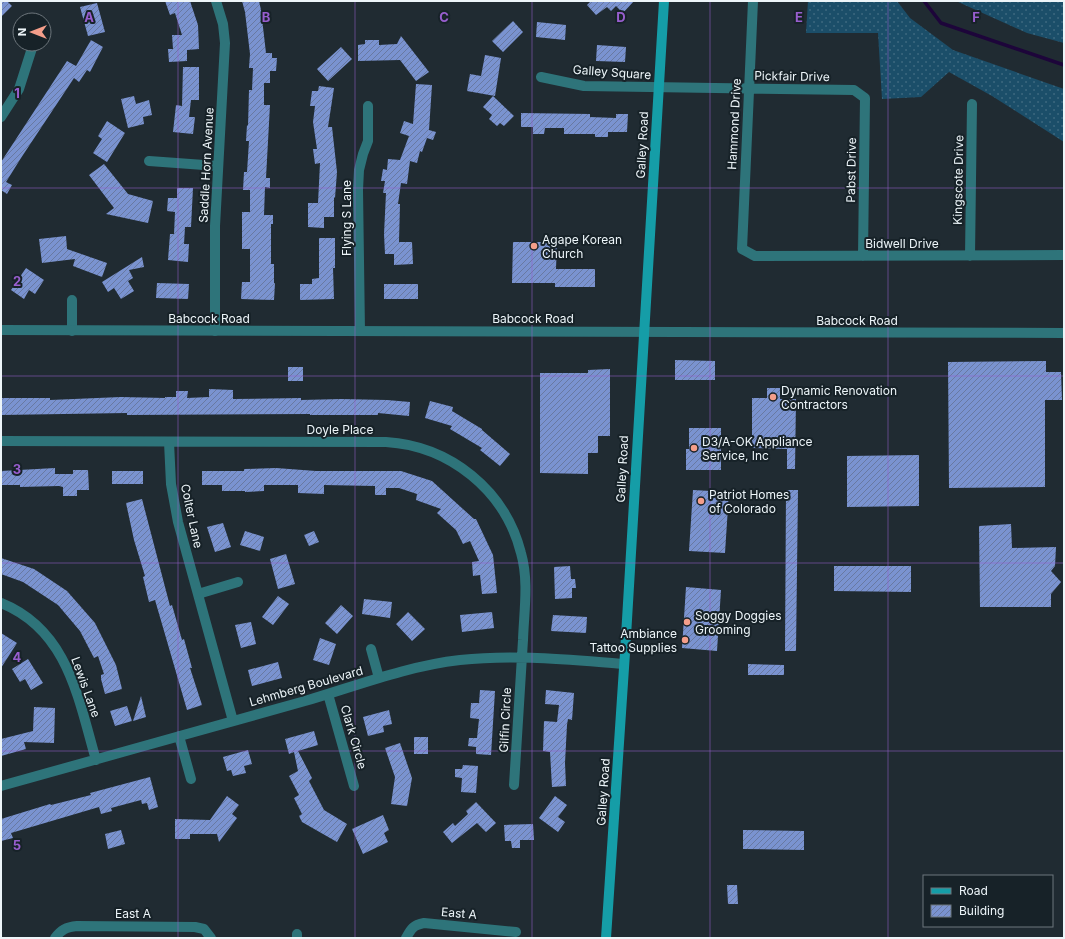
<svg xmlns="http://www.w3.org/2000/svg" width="1065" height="939" font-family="Inter,sans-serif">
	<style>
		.grass { fill: url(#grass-dots) }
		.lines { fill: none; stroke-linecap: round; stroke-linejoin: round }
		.stream { stroke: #1d053a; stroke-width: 3.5 }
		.building { fill: url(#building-hatch) }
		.minor { stroke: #2e747a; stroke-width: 10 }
		.tertiary { stroke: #2e747a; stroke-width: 10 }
		.secondary { stroke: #159da7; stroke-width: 10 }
		.grid { fill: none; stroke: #985ece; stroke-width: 1; stroke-opacity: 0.55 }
		.poi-dot { fill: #f49e8a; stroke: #172228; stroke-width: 1.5 }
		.labels { text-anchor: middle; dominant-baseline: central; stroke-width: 4; stroke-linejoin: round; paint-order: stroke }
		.street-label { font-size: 12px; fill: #edf5f9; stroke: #172228 }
		.poi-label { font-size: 12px; fill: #edf5f9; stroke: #172228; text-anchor: start }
		.grid-label { font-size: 13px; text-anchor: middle; font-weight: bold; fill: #985ece; stroke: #172228; stroke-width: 4; stroke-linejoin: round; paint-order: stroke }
	</style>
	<defs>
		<pattern id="grass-dots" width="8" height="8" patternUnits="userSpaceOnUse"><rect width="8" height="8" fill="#1b4e69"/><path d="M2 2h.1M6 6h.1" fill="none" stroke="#3c687f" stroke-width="1.8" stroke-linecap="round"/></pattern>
		<pattern id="building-hatch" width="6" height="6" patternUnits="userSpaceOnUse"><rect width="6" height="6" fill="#7a93d0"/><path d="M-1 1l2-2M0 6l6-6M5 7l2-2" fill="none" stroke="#6879a1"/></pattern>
	</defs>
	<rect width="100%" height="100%" fill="#202b32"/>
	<path class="grass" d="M808 1H897L910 18 953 50 1064 89V142L992 96 949 72 921 97 882 99 878 33H806Z
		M956 1H1064V43L1027 33Z"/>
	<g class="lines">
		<path class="stream" d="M924 1 941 23 1064 65"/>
	</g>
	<path class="building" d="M1 1H7L12 6 1 17Z
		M165 1H190L198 25 199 49 187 50V61L169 62 168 49H173L172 35H182L175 13 170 15Z
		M242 1H259L261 10 266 53H272V58H277L276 71H270V83H264V105H270L266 178H270V188L265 187 264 215H273V224H271V264H274V283H275L274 300 241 299 242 282H250V249H242V212H250V190H243L244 172H247L249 141H246L247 125 248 126 249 90H252L253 68H249L250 54 245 12Z
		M591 1H634L623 13 616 6 611 11 607 7 596 15 587 5Z
		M97 3 105 32 88 36 80 7Z
		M513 21 523 32 503 52 492 41Z
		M537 22 566 25 565 40 536 37Z
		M401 36 429 72 416 81 400 60 358 61V45L365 44V40H379V45L397 44Z
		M91 40 103 47 90 72 87 70 79 82 74 78 21 158 6 182 12 185 7 194 1 190V162L67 61 76 66Z
		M597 45 626 47 625 62 596 61Z
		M341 47 352 59 328 81 317 69Z
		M485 55 501 58 495 96 467 91 470 74 481 76Z
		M183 67H199V100H191L189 117H195L193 134 173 132 176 105 182 106Z
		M416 84 432 85 429 130 436 132 433 140 427 138 422 152 420 151 417 163 410 161 407 184 401 183 398 204H400L399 242H412L413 264 394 265V254H385L384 234 386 193H383L385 181H381L383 169 387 170 388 159 400 160 409 136 400 133 404 121 413 124Z
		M319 86 334 88 328 127H332L337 172 335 198 334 197V217H324V228L308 227V203H318L320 163 315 164 313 149H317L313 122 315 106H310L312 91H318Z
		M134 96 136 104 149 100 152 115 143 117 144 124 128 128 121 99Z
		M493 96 514 116 504 126 500 123 497 126 489 119 492 115 483 107Z
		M521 113 590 114V117L616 118V114H628L627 132H608V137H595V134H564V128H545L544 134H533V127H521Z
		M107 121 125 133 107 162 93 153 102 139 98 136Z
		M104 164 128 194 153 201 148 223 106 214 114 208 89 175Z
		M177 188H193L191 227H185L184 244H189L188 262 168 260 170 234H174L175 212 167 211 168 198H177Z
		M66 236 67 249 107 263 102 277 73 266 75 259 42 263 39 239Z
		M319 238H335V268H333L334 299 300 300V284H312V279L319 278Z
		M513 242H557L556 269H595V287H555V283H512Z
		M142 257 144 267 129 270 133 278 128 281 134 291 121 299 114 288 108 292 102 282Z
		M26 268 44 280 35 294 29 290 24 299 11 290Z
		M157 283 189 284 188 299 156 298Z
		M384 284H418V299H384Z
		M675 360 715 361V380H675Z
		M1046 361V372H1061L1062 400H1045V487L949 488 948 362Z
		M288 367H303V381H288Z
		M610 369V436H598V453H588V474L540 473V373H588V370Z
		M767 388H780V399H796L795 469H787V449L752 448V398H767Z
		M209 389 233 390V399L301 398V400L341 399 387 400 410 402 409 416 378 413V415H310V414L127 415V413L1 415V398H50V400L121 397 165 398V397H176V391H188L187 398 209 397Z
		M430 401 453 407 452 411 482 429V430L510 454 500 466 480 450 482 448 450 429 452 426 425 418Z
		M689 428H721V470H686V449H689Z
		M919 455V506L847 507V456Z
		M55 468V474H73V470H88L89 490H77V496H63V487L59 486 20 487V485H1V471Z
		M276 468 316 471H401L432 481 474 519H476L493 555 497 593 482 594 480 575 473 576 472 562 479 561 470 541 463 544 456 530 437 513 441 509 416 500 417 494 399 488H386V495H375V486L324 485V494L298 493V485H264V491L245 492V491H222V485H202V471H244V469Z
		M112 471H143V484H112Z
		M693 490 729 492 725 553 689 551Z
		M786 490H798L796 651H785Z
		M142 499 170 606 172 605 182 640 184 639 192 668H190L202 705 187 710 155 600 149 602 143 577 145 576 134 540 126 503Z
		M223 523 231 547 215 552 207 527Z
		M1011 524 1012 548 1056 547 1055 566 1051 571 1061 582 1051 594V607H980L979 526Z
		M245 531 264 537 260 551 240 545Z
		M314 531 319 542 309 546 304 535Z
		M286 554 295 584 278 589 270 559Z
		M1 558 34 569 67 591 95 623 116 665 122 689 105 694 101 679V675L104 674 98 656 94 658 80 631 58 605 23 582 1 574Z
		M570 566 571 579H575L576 588H572V598L555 599 554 567Z
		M834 566H911V592L834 591Z
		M686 587 721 590 717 651 682 648Z
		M278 596 289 604 273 625 262 617Z
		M364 599 392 602 390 618 362 614Z
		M341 605 353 616 337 634 325 623Z
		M408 612 425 629 412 641 396 624Z
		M492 612 494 628 462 632 460 615Z
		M553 615 587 617 586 633 551 631Z
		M251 622 256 644 241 648 235 625Z
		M1 633 17 643 1 668Z
		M320 638 336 644 329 665 313 660Z
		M28 659 43 683 31 690 25 679 20 682 12 669Z
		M278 662 282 678 252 686 248 670Z
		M748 664 784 665V675H748Z
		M480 690 495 691 491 755 476 754V747L468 746 469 738H477L479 719 470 718 471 703H479Z
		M546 690 574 693 572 720 568 719 567 725 565 763 566 786 552 787 550 752 543 751 544 721 557 722 559 705 545 704Z
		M141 696 146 717 133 721Z
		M127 706 132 721 115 726 110 711Z
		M34 707 55 708 54 743 24 742 26 749 1 756V739L33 731Z
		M389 710 392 724 383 726 384 732 368 736 363 717Z
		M314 731 318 745 298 751 312 778 309 781 324 810 347 824 337 842 302 822 299 816 302 814 294 798 299 795 289 776 298 771 294 752 289 754 285 739Z
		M414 737H428V754H414Z
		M400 743 412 778 407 806 391 804 395 777 385 748Z
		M248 750 252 764 244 766 246 773 233 776 231 770 227 771 223 757Z
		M463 765 478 766 476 793 461 792 462 778 455 777V769H462Z
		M150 777 158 807 149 810 147 803 142 804 141 800 111 808 112 811 101 814 99 807 11 833 13 838 1 841V819L50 804 51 805 91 795 90 793Z
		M227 796 239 805 232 814 237 818 219 842 217 834H190V839H175V819L210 820Z
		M555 796 567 805 558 817 565 822 558 832 539 818Z
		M476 802 496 823 486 832 477 823 452 843 443 832 453 823 455 826 468 814 466 811Z
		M383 815 389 830 384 833 388 842 363 854 352 829Z
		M533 824 534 840H520V848H512L511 841H505L504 825Z
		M121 830 125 844 108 849 105 834Z
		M743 830 804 831V850L743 849Z
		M727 885H737L738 904H728Z"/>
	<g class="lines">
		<path class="minor" d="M753 1 742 249 755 256 1064 255
			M541 77 584 86 854 90 865 98 863 256
			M1 117 19 89 33 45
			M149 161 218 166
			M970 256 972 104
			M72 300V331
			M215 331V226L225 43 223 24 216 1
			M360 331 358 190 359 170 363 154 368 141V106
			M1 441 386 442C450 446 505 490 521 553 529 581 524 611 523 640 520 688 517 737 514 785
			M169 442 171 484 178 522 233 721
			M198 594 238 582
			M1 603C68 630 78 698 96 760
			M371 649 379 678
			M328 694 354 786
			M179 736 191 779
			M1 786C102 758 204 729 305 701 356 686 407 666 460 660 514 654 570 660 624 664
			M55 938C61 930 66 927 77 926L195 927 204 929 211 938
			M297 938V934
			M406 938C411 929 413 925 424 923L516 932"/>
		<path class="tertiary" d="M1 330 1064 333"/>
		<path class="secondary" d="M606 938 625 653 664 1"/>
	</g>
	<path class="grid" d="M178 1V938M355 1V938M532 1V938M710 1V938M888 1V938M1 188H1064M1 376H1064M1 563H1064M1 751H1064"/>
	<g class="poi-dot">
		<circle cx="534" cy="246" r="4"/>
		<circle cx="773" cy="397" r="4"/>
		<circle cx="694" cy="448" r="4"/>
		<circle cx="701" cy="501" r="4"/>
		<circle cx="687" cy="622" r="4"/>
		<circle cx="685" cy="640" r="4"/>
	</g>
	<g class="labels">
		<g class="street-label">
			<text transform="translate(612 72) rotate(4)">Galley Square</text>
			<text transform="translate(792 76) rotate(1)">Pickfair Drive</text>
			<text transform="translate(734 124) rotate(-87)">Hammond Drive</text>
			<text transform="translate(642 145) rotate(-87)">Galley Road</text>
			<text transform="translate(206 165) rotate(-87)">Saddle Horn Avenue</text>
			<text transform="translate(851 170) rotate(-89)">Pabst Drive</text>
			<text transform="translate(958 180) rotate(-89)">Kingscote Drive</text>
			<text transform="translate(346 218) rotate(-90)">Flying S Lane</text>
			<text x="902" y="243">Bidwell Drive</text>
			<text x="209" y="318">Babcock Road</text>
			<text x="533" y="318">Babcock Road</text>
			<text x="857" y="320">Babcock Road</text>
			<text x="340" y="429">Doyle Place</text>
			<text transform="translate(622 469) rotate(-87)">Galley Road</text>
			<text transform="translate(192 516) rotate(78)">Colter Lane</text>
			<text transform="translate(306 686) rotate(-16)">Lehmberg Boulevard</text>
			<text transform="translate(86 687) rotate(70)">Lewis Lane</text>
			<text transform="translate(505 720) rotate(-87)">Gilfin Circle</text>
			<text transform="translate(354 737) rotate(74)">Clark Circle</text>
			<text transform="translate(603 792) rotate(-86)">Galley Road</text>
			<text x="133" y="913">East A</text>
			<text transform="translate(459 913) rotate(5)">East A</text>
		</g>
		<g class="poi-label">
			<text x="542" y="239">Agape Korean<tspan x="542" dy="14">Church</tspan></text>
			<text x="781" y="390">Dynamic Renovation<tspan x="781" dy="14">Contractors</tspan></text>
			<text x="702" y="441">D3/A-OK Appliance<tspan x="702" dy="14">Service, Inc</tspan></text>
			<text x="709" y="494">Patriot Homes<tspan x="709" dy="14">of Colorado</tspan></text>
			<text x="695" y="615">Soggy Doggies<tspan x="695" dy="14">Grooming</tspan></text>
			<text x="677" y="633" text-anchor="end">Ambiance<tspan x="677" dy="14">Tattoo Supplies</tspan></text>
		</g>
	</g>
	<g class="grid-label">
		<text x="89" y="22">A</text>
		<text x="266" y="22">B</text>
		<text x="444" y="22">C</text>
		<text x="621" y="22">D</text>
		<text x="799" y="22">E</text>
		<text x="976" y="22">F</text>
		<text x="17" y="98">1</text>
		<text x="17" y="286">2</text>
		<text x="17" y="474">3</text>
		<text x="17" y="662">4</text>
		<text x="17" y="850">5</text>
	</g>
	<rect width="1065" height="939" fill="none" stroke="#edf5f9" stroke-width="4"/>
	<rect x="923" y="875" width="130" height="52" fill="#172228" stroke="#6d767c"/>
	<rect x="931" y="888" width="20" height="6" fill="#159da7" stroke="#6d767c"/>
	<text x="959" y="895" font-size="12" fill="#edf5f9">Road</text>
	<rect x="931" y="905" width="20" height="12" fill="url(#building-hatch)" stroke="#6d767c"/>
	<text x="959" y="915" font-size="12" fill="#edf5f9">Building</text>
	<g transform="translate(32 32) rotate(270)"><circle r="19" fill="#172228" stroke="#6d767c"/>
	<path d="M0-3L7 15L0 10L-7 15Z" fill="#f49e8a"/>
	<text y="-6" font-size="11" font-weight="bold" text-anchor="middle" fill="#edf5f9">N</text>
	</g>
</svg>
